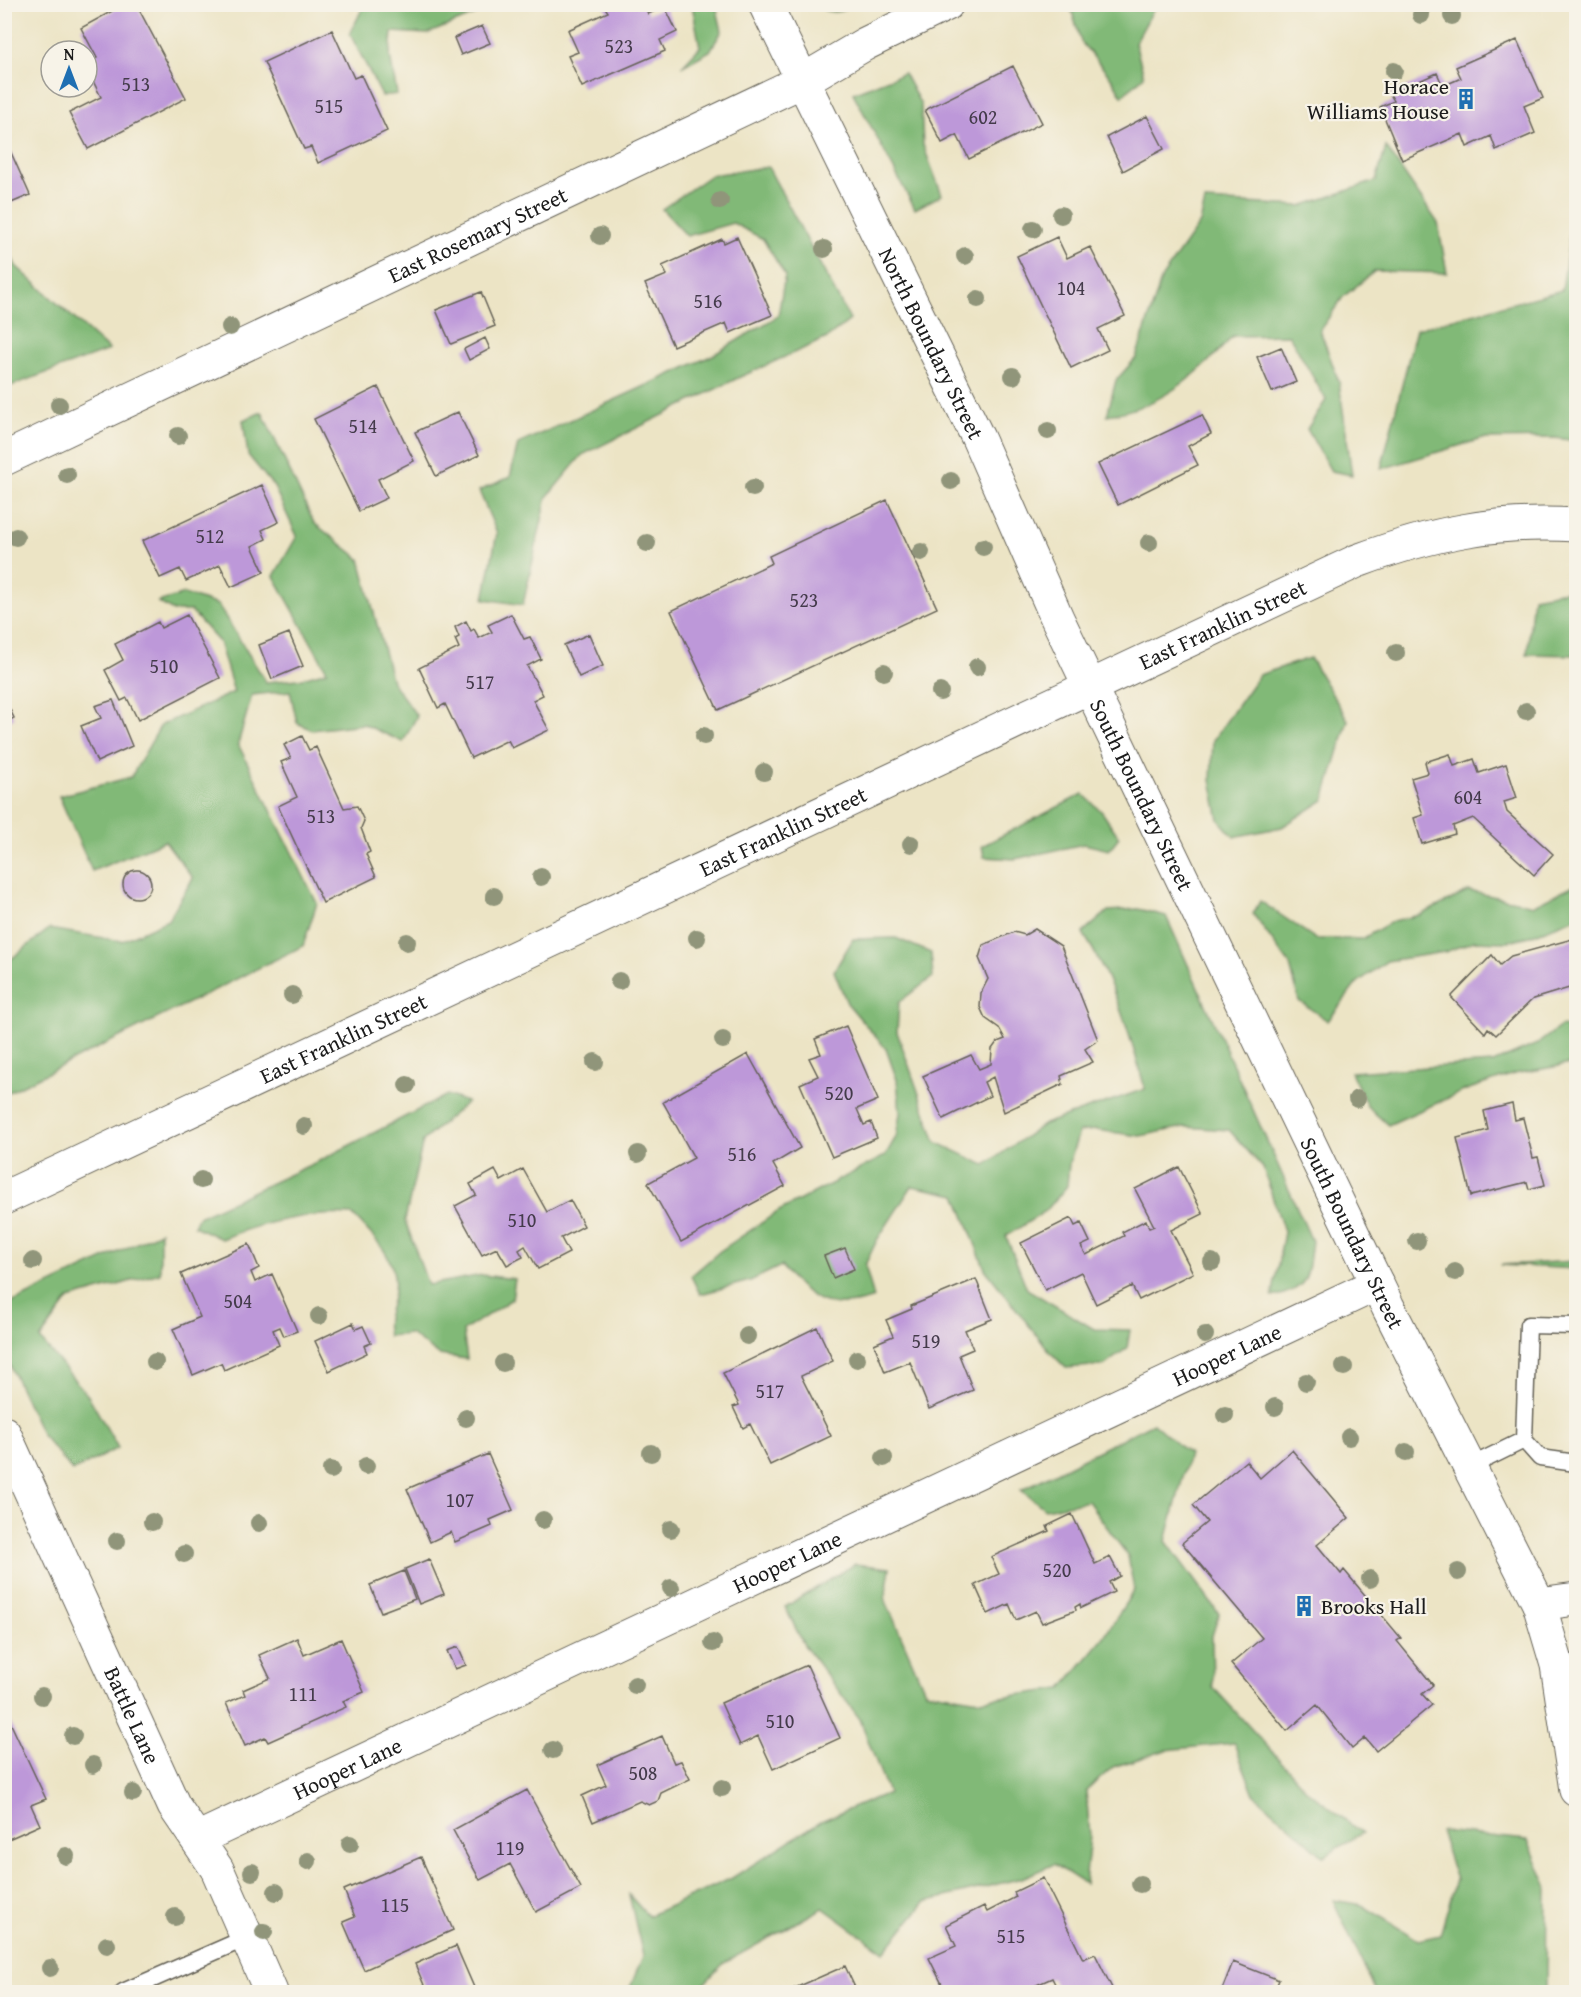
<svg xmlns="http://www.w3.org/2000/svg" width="1581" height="1997" font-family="'Gentium Book Plus',serif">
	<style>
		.forest { fill: #81b977; stroke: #4e6a4a; stroke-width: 1.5 }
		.building { fill: #bd98d9 }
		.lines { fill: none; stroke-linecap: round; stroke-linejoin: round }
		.lane-casing { stroke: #656257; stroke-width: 19 }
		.street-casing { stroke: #656257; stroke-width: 35 }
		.secondary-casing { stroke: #656257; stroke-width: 35 }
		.lane { stroke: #fff; stroke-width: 16 }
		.street { stroke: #fff; stroke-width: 33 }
		.secondary { stroke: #fff; stroke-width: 33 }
		.tree { fill: #90957a }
		.labels { text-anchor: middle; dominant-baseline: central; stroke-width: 4.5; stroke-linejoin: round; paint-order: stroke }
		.number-label { font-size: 20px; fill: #443b4b }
		.poi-label { font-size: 22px; fill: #1c1c1c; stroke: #f7f3e8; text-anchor: end }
		.street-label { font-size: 22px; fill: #1c1c1c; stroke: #f7f3e8 }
	</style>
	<rect width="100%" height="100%" fill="#f7f3e8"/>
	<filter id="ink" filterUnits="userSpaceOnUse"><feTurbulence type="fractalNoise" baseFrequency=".0167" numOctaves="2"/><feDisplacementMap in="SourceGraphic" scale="12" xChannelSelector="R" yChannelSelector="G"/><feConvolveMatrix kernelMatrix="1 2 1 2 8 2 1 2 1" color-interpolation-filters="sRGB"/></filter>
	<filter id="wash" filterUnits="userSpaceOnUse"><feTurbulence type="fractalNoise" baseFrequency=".008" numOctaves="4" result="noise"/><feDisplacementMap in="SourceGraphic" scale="24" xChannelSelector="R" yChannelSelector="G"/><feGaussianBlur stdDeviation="1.35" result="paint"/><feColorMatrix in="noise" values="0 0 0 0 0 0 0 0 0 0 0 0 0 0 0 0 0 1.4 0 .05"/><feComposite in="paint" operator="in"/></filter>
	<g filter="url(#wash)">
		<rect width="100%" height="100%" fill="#ece4c5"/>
		<path class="forest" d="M364 5V4L499 5 427 34 392 32 390 56 397 94 382 96 350 34Z
			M692 5H716L722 31 710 51 681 67 700 47Z
			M817 5H854C841 12 829 16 817 5Z
			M1070 5H1156L1135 43 1144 76 1122 96 1112 79 1081 42Z
			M904 73 921 105 923 145 942 195 915 209 853 93Z
			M1386 147 1438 223 1447 273 1375 271 1343 297 1320 330 1339 382 1352 475 1331 471 1307 429 1326 400 1289 335 1233 336C1198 375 1160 408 1107 415L1116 380 1136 358 1162 277 1200 223 1205 201 1301 206 1376 181Z
			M768 167 850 320 827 338 740 377 582 455 547 497 523 605 484 599 497 533 479 491 510 477 518 444 713 355 778 316 785 275 763 239 733 223 687 236 662 209 711 175Z
			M1576 191V441L1555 438 1482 439 1381 469 1416 329 1562 290Z
			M5 242 16 266 109 350 5 388Z
			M262 412 314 523 360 559 392 682 417 716 403 742 363 724 312 730 297 723 290 691 252 695 238 744 317 903 303 946 5 1094V960L11 959 49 929 122 941 168 920 193 878 165 841 92 871 59 796 131 777 161 725 234 692 219 642 191 611H173L158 602 184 594 218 605 266 682 299 679 327 671 274 576 297 536 274 487 248 455 243 420Z
			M1576 589V655L1527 654 1533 597Z
			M1310 658 1348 720 1324 800 1282 827 1234 837 1219 820 1211 780 1213 740 1259 675Z
			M1083 794 1102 812 1119 837 1109 850 1084 844 1015 859 984 857 982 846Z
			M1576 864V918L1530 936 1505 942 1474 941 1445 952 1387 961 1357 983 1328 1021 1299 1001 1290 965 1253 914 1260 901 1316 939H1362L1393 921 1420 915 1469 891 1534 905 1574 885Z
			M1138 909 1166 916 1312 1241C1307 1276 1311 1289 1272 1297L1284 1232 1263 1168 1229 1130 1184 1127 1140 1136 1096 1130 1079 1132 1069 1164 1067 1186 1046 1211 1006 1236 1027 1289 1094 1329 1130 1330 1127 1348 1105 1365 1066 1368 1049 1351 985 1269 956 1195 912 1186 877 1240 865 1265 874 1298C830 1313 809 1301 781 1266L750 1281 700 1294 691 1276 720 1251 779 1211 885 1156 896 1137 900 1113 897 1080 886 1049 847 1003 834 971 853 939 896 938 931 953 933 977 899 1002 897 1032 936 1142 985 1165 1044 1124 1145 1089C1130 1034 1114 981 1083 933L1108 911Z
			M1561 1026 1576 1029V1063L1514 1074 1466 1090 1388 1125 1367 1106 1351 1072 1493 1063 1537 1044Z
			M447 1095 467 1102 423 1141 405 1220 428 1285 482 1275 515 1279 512 1299 463 1331 467 1359 439 1355 410 1334 388 1336C383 1315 392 1310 394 1291 399 1258 373 1237 353 1215 307 1212 263 1222 221 1239L194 1226 198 1217 323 1159Z
			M160 1232V1273L69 1299 40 1339 89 1397 118 1448 73 1471 42 1435 5 1355V1306Z
			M1576 1261V1269L1500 1265Z
			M1153 1423 1189 1454 1166 1541 1219 1614 1212 1636 1213 1687 1308 1791 1362 1833 1324 1857 1254 1794 1234 1743 1166 1750 1113 1767 1086 1791 1090 1836 1085 1884 1054 1864 1022 1878 925 1902 884 1952 823 1908 724 1963 696 1992H624L629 1990 643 1956 629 1895 648 1916 732 1878 821 1821 888 1793 860 1719 804 1645 785 1607 855 1564 890 1568 885 1599 925 1691 979 1700 1061 1689 1103 1639 1134 1590 1128 1556 1088 1501 1045 1509 1021 1490Z
			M1440 1831 1528 1840 1547 1886 1546 1992H1376L1333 1900 1362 1905 1418 1940 1440 1935 1456 1880Z"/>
		<g id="blocks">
			<path class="building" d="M125 4H136L186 98 88 149 69 113 101 97 87 69V64L97 58 81 28Z
				M644 4 648 14 665 7 677 32 660 40 665 51 582 87 568 56 578 52 568 30 608 12 604 6 607 4Z
				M482 26 490 43 461 55 454 38Z
				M332 30 354 78 361 75 387 131 318 163 311 147 304 149 264 62Z
				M1517 40 1543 98 1524 106 1535 133 1496 150 1491 136 1467 147 1462 134 1402 160 1380 107 1394 101 1390 94 1437 73 1443 86 1461 78 1456 67Z
				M1013 66 1042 123 969 159 957 135 942 143 925 110Z
				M1147 116 1164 149 1123 171 1107 137Z
				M4 137 30 195 4 206Z
				M737 237 772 315 730 333 726 323 673 346 645 284 667 275 662 266 722 239 724 243Z
				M1057 237 1067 258 1090 247 1125 316 1098 329 1108 350 1071 368 1017 256Z
				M481 292 495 326 451 344 436 310Z
				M485 338 490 349 469 360 464 349Z
				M1281 347 1296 382 1272 392 1257 357Z
				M378 387 414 461 378 479 387 498 359 511 314 419Z
				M458 412 479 455 436 476 415 432Z
				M1202 415 1211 434 1188 446 1198 465 1118 505 1098 464Z
				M262 485 279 522 262 530 266 539 252 546 264 572 231 587 220 565 186 581 180 569 160 578 142 541Z
				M887 500 937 608 718 710 671 611 772 563 769 556Z
				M511 614 524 639 530 637 541 659 527 666 543 695 533 700 549 730 512 748 508 740 471 758 445 704 438 708 419 668 459 648 455 639 459 637 455 627 466 621 471 631 474 629 479 638 492 632 488 625Z
				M187 615 220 678 138 720 127 698 121 701 105 670 123 660 115 644 158 622 161 628Z
				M289 633 303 666 272 679 259 645Z
				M589 634 603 666 579 677 564 645Z
				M4 697 14 718 4 723Z
				M113 700 132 746 97 762 81 726 101 718 95 706Z
				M302 736 309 750 316 747 344 808 357 806 364 821 361 828 370 852 366 854 376 877 323 903 278 806 297 797 281 762 291 758 284 745Z
				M1450 754 1454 766 1474 759 1479 773 1506 764 1517 798 1504 802 1507 812 1553 854 1534 875 1473 818 1453 826 1455 834 1422 844 1414 818 1423 815 1411 778 1428 773 1425 762Z
				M123 884a14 14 0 1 1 28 0a14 14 0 1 1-28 0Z
				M1035 929 1061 946 1098 1040 1085 1049 1093 1062 1061 1076 1063 1084 1004 1112 993 1077 984 1082 990 1096 943 1119 923 1076 971 1055 979 1069 991 1064 992 1049 997 1042 1005 1039 999 1028 985 1018 980 1007 981 993 988 979 979 958 983 945 1014 932 1025 935Z
				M1576 938V986L1533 999 1496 1035 1488 1028 1485 1033 1451 997 1492 955 1500 965 1511 956Z
				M846 1026 878 1100 857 1109 864 1125 871 1122 877 1138 832 1157 800 1084 818 1076 809 1058 821 1054 815 1039Z
				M748 1054 800 1148 773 1164 785 1186 681 1242 648 1183 694 1158 663 1102Z
				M1512 1104 1515 1120 1523 1118 1533 1158 1538 1157 1545 1185 1529 1189 1527 1182 1471 1196 1457 1138 1488 1130 1484 1111Z
				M1179 1167 1203 1214 1171 1230 1193 1273 1139 1300 1132 1286 1096 1304 1081 1272 1045 1290 1021 1243 1071 1218 1075 1226 1081 1223 1090 1242 1081 1246 1086 1255 1124 1236 1122 1232 1146 1220 1149 1228 1154 1226 1135 1189Z
				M523 1169 547 1212 570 1200 584 1226 561 1238 569 1253 538 1269 525 1246 519 1250 523 1257 507 1265 497 1248 482 1255 455 1206 476 1195 470 1184 495 1170 501 1181Z
				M249 1244 259 1268 251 1272 255 1282 272 1274 297 1331 284 1336 280 1327 273 1330 279 1345 224 1370 221 1363 193 1375 173 1329 200 1317 181 1274Z
				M845 1248 854 1269 833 1278 824 1256Z
				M976 1279 992 1319 965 1330 973 1349 959 1355 973 1390 929 1409 910 1362 885 1372 874 1344 893 1336 886 1320 912 1309 911 1306Z
				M353 1323 356 1329 363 1326 371 1343 364 1346 367 1353 329 1371 315 1341Z
				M817 1327 833 1361 801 1376 831 1436 770 1465 750 1424 743 1428 733 1407 739 1405 723 1373Z
				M1292 1450 1349 1518 1317 1545 1341 1574 1344 1570 1401 1638 1397 1641 1433 1685 1422 1694 1432 1705 1376 1751 1365 1738 1352 1749 1317 1705 1287 1731 1231 1664 1262 1638 1182 1543 1207 1522 1193 1505 1246 1461 1260 1478Z
				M488 1454 513 1510 490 1520 492 1526 455 1542 451 1532 430 1542 407 1489Z
				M1072 1514 1095 1564 1110 1557 1120 1576 1109 1582 1114 1592 1081 1608 1080 1604 1075 1607 1076 1610 1042 1623 1036 1611 1016 1620 1009 1604 988 1614 975 1585 999 1574 991 1557 1049 1531 1047 1526Z
				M429 1559 444 1594 419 1604 405 1569Z
				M404 1571 415 1599 381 1612 370 1585Z
				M297 1638 304 1655 341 1639 364 1692 343 1701 346 1707 268 1742 265 1737 245 1746 226 1703 245 1695 243 1690 270 1678 259 1655Z
				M458 1647 466 1665 455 1669 447 1651Z
				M807 1665 840 1738 773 1769 758 1736 740 1745 721 1703Z
				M10 1722 46 1799 31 1805 40 1825 4 1841V1725Z
				M662 1736 674 1763 681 1761 690 1779 661 1793 658 1801 649 1805 640 1801 593 1822 582 1796 606 1785 597 1765Z
				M527 1790 581 1888 536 1912 510 1864 480 1880 453 1830Z
				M421 1857 453 1930 364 1970 343 1922 355 1917 344 1890Z
				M1043 1878 1083 1959 1095 1954 1114 1992H1059L1052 1978 1021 1992H946L929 1958 956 1946 946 1925 984 1906 987 1912 1016 1897 1014 1892Z
				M456 1946 476 1992H427L415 1964Z
				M1233 1962 1279 1980 1274 1992H1221Z
				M845 1966 857 1992H786Z
				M1207 1988 1219 1992H1205Z"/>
		</g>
	</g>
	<g filter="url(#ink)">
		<use href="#blocks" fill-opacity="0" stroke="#656257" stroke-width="1.5"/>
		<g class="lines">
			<defs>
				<path id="lane" d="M1524 1440 1540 1458 1576 1463
					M1469 1467 1524 1440 1528 1325 1576 1326
					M123 1992 246 1938"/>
				<g id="street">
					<path id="s1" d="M765 4 978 438 1057 618 1388 1307 1539 1604 1557 1665 1576 1790"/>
					<path id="s2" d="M4 459 802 81 865 44 947 4"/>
					<path id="s3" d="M4 1433 174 1806 217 1869 271 1992"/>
					<path d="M1539 1604 1576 1599"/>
					<path id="s4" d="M197 1839 1377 1284"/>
				</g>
				<g id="secondary">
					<path id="s5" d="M4 1198 1357 561C1432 533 1496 520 1576 525"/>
				</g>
			</defs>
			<use href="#lane" class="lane-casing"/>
			<use href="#street" class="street-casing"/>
			<use href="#secondary" class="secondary-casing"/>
			<use href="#lane" class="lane"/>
			<use href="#street" class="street"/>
			<use href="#secondary" class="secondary"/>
		</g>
		<g class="tree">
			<circle cx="1421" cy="15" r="9"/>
			<circle cx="1452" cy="16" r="9"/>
			<circle cx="1394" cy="71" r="9"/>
			<circle cx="720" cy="201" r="9"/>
			<circle cx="1061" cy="215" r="9"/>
			<circle cx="1033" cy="229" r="9"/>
			<circle cx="600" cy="236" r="9"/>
			<circle cx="824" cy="249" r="9"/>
			<circle cx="965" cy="256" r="9"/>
			<circle cx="978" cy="299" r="9"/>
			<circle cx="230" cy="327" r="9"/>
			<circle cx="1013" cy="376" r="9"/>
			<circle cx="59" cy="405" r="9"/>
			<circle cx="1048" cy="431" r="9"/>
			<circle cx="178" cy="436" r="9"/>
			<circle cx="67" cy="475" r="9"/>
			<circle cx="951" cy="481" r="9"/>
			<circle cx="753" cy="488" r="9"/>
			<circle cx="16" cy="537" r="9"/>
			<circle cx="647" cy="543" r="9"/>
			<circle cx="1149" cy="543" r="9"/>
			<circle cx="983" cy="547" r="9"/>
			<circle cx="921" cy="552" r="9"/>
			<circle cx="1396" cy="653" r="9"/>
			<circle cx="977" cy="667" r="9"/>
			<circle cx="884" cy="672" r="9"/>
			<circle cx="940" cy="692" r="9"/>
			<circle cx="1526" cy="711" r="9"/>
			<circle cx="704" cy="736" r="9"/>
			<circle cx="764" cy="772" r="9"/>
			<circle cx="911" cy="844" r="9"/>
			<circle cx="541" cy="877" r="9"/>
			<circle cx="494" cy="896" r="9"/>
			<circle cx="697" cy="938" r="9"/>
			<circle cx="407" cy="942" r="9"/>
			<circle cx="619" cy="981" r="9"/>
			<circle cx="292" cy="995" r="9"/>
			<circle cx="723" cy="1040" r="9"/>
			<circle cx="595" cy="1062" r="9"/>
			<circle cx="407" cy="1085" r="9"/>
			<circle cx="1357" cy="1099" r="9"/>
			<circle cx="304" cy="1126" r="9"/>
			<circle cx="638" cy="1154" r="9"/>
			<circle cx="201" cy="1180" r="9"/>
			<circle cx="1417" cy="1241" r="9"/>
			<circle cx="33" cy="1261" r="9"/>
			<circle cx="1212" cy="1262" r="9"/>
			<circle cx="1455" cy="1272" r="9"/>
			<circle cx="319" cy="1316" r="9"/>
			<circle cx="1205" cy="1335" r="9"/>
			<circle cx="747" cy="1336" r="9"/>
			<circle cx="857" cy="1359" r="9"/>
			<circle cx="155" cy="1362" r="9"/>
			<circle cx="503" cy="1363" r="9"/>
			<circle cx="1344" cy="1367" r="9"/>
			<circle cx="1306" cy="1382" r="9"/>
			<circle cx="1275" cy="1407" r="9"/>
			<circle cx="1225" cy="1415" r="9"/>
			<circle cx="466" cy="1418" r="9"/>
			<circle cx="1349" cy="1437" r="9"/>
			<circle cx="1406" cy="1452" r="9"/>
			<circle cx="651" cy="1453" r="9"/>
			<circle cx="884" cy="1458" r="9"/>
			<circle cx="366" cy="1466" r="9"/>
			<circle cx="331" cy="1470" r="9"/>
			<circle cx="543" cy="1520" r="9"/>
			<circle cx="152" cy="1522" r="9"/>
			<circle cx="259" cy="1523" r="9"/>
			<circle cx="671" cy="1529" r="9"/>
			<circle cx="117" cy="1541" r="9"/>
			<circle cx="184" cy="1554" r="9"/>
			<circle cx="1458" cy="1572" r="9"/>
			<circle cx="1370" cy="1579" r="9"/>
			<circle cx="671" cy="1588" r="9"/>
			<circle cx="713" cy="1643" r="9"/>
			<circle cx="635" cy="1685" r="9"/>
			<circle cx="42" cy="1696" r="9"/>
			<circle cx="73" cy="1736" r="9"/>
			<circle cx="553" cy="1750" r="9"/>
			<circle cx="93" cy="1765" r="9"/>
			<circle cx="722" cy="1788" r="9"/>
			<circle cx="133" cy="1793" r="9"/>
			<circle cx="350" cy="1844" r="9"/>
			<circle cx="66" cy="1856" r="9"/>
			<circle cx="308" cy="1861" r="9"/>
			<circle cx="252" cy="1872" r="9"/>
			<circle cx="1140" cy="1884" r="9"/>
			<circle cx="276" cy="1892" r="9"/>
			<circle cx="175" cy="1917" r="9"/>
			<circle cx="264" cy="1932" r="9"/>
			<circle cx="107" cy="1945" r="9"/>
			<circle cx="50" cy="1968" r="9"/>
		</g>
	</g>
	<defs>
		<symbol id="building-bare" viewBox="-9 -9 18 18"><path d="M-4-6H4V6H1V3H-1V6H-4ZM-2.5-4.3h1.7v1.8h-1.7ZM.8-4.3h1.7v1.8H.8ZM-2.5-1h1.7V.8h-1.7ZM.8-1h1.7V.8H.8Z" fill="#1f6fb2" stroke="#f7f3e8" stroke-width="2.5" paint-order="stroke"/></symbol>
	</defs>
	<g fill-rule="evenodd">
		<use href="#building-bare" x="1451" y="84" width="30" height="30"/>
		<use href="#building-bare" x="1289" y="1591" width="30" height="30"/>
	</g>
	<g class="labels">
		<g class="number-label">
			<text x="619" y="45">523</text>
			<text x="136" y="83">513</text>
			<text x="329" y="105">515</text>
			<text x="983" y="116">602</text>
			<text x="1071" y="287">104</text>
			<text x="708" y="300">516</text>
			<text x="363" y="425">514</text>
			<text x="210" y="535">512</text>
			<text x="804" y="599">523</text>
			<text x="164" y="665">510</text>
			<text x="480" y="681">517</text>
			<text x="1468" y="796">604</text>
			<text x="321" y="815">513</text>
			<text x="839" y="1092">520</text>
			<text x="742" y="1153">516</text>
			<text x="522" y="1219">510</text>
			<text x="238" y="1300">504</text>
			<text x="926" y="1340">519</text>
			<text x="770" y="1390">517</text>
			<text x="460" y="1499">107</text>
			<text x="1057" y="1569">520</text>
			<text x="303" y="1693">111</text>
			<text x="780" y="1720">510</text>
			<text x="643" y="1772">508</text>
			<text x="510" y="1847">119</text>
			<text x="395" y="1904">115</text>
			<text x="1011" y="1935">515</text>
		</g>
		<g class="poi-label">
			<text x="1449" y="86">Horace<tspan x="1449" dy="25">Williams House</tspan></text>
			<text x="1321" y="1606" text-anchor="start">Brooks Hall</text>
		</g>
		<g class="street-label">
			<text stroke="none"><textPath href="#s2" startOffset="524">East Rosemary Street</textPath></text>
			<text stroke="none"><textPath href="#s1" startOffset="378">North Boundary Street</textPath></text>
			<text stroke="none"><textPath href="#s5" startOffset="1347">East Franklin Street</textPath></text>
			<text stroke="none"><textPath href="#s1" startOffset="876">South Boundary Street</textPath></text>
			<text stroke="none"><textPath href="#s5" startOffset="861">East Franklin Street</textPath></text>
			<text stroke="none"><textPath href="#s5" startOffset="375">East Franklin Street</textPath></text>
			<text stroke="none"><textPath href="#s1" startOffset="1362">South Boundary Street</textPath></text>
			<text stroke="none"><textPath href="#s4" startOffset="1138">Hooper Lane</textPath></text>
			<text stroke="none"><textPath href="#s4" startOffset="652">Hooper Lane</textPath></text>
			<text stroke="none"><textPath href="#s3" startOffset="310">Battle Lane</textPath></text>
			<text stroke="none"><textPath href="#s4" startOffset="166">Hooper Lane</textPath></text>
		</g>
	</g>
	<rect width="1581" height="1997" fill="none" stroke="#f7f3e8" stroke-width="24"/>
	<g transform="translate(69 69)"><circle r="28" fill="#f7f3e8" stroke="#9f9d96" stroke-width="1.5"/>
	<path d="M0-4.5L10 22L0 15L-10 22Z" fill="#1f6fb2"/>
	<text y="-9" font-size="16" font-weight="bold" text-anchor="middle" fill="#1c1c1c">N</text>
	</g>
</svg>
